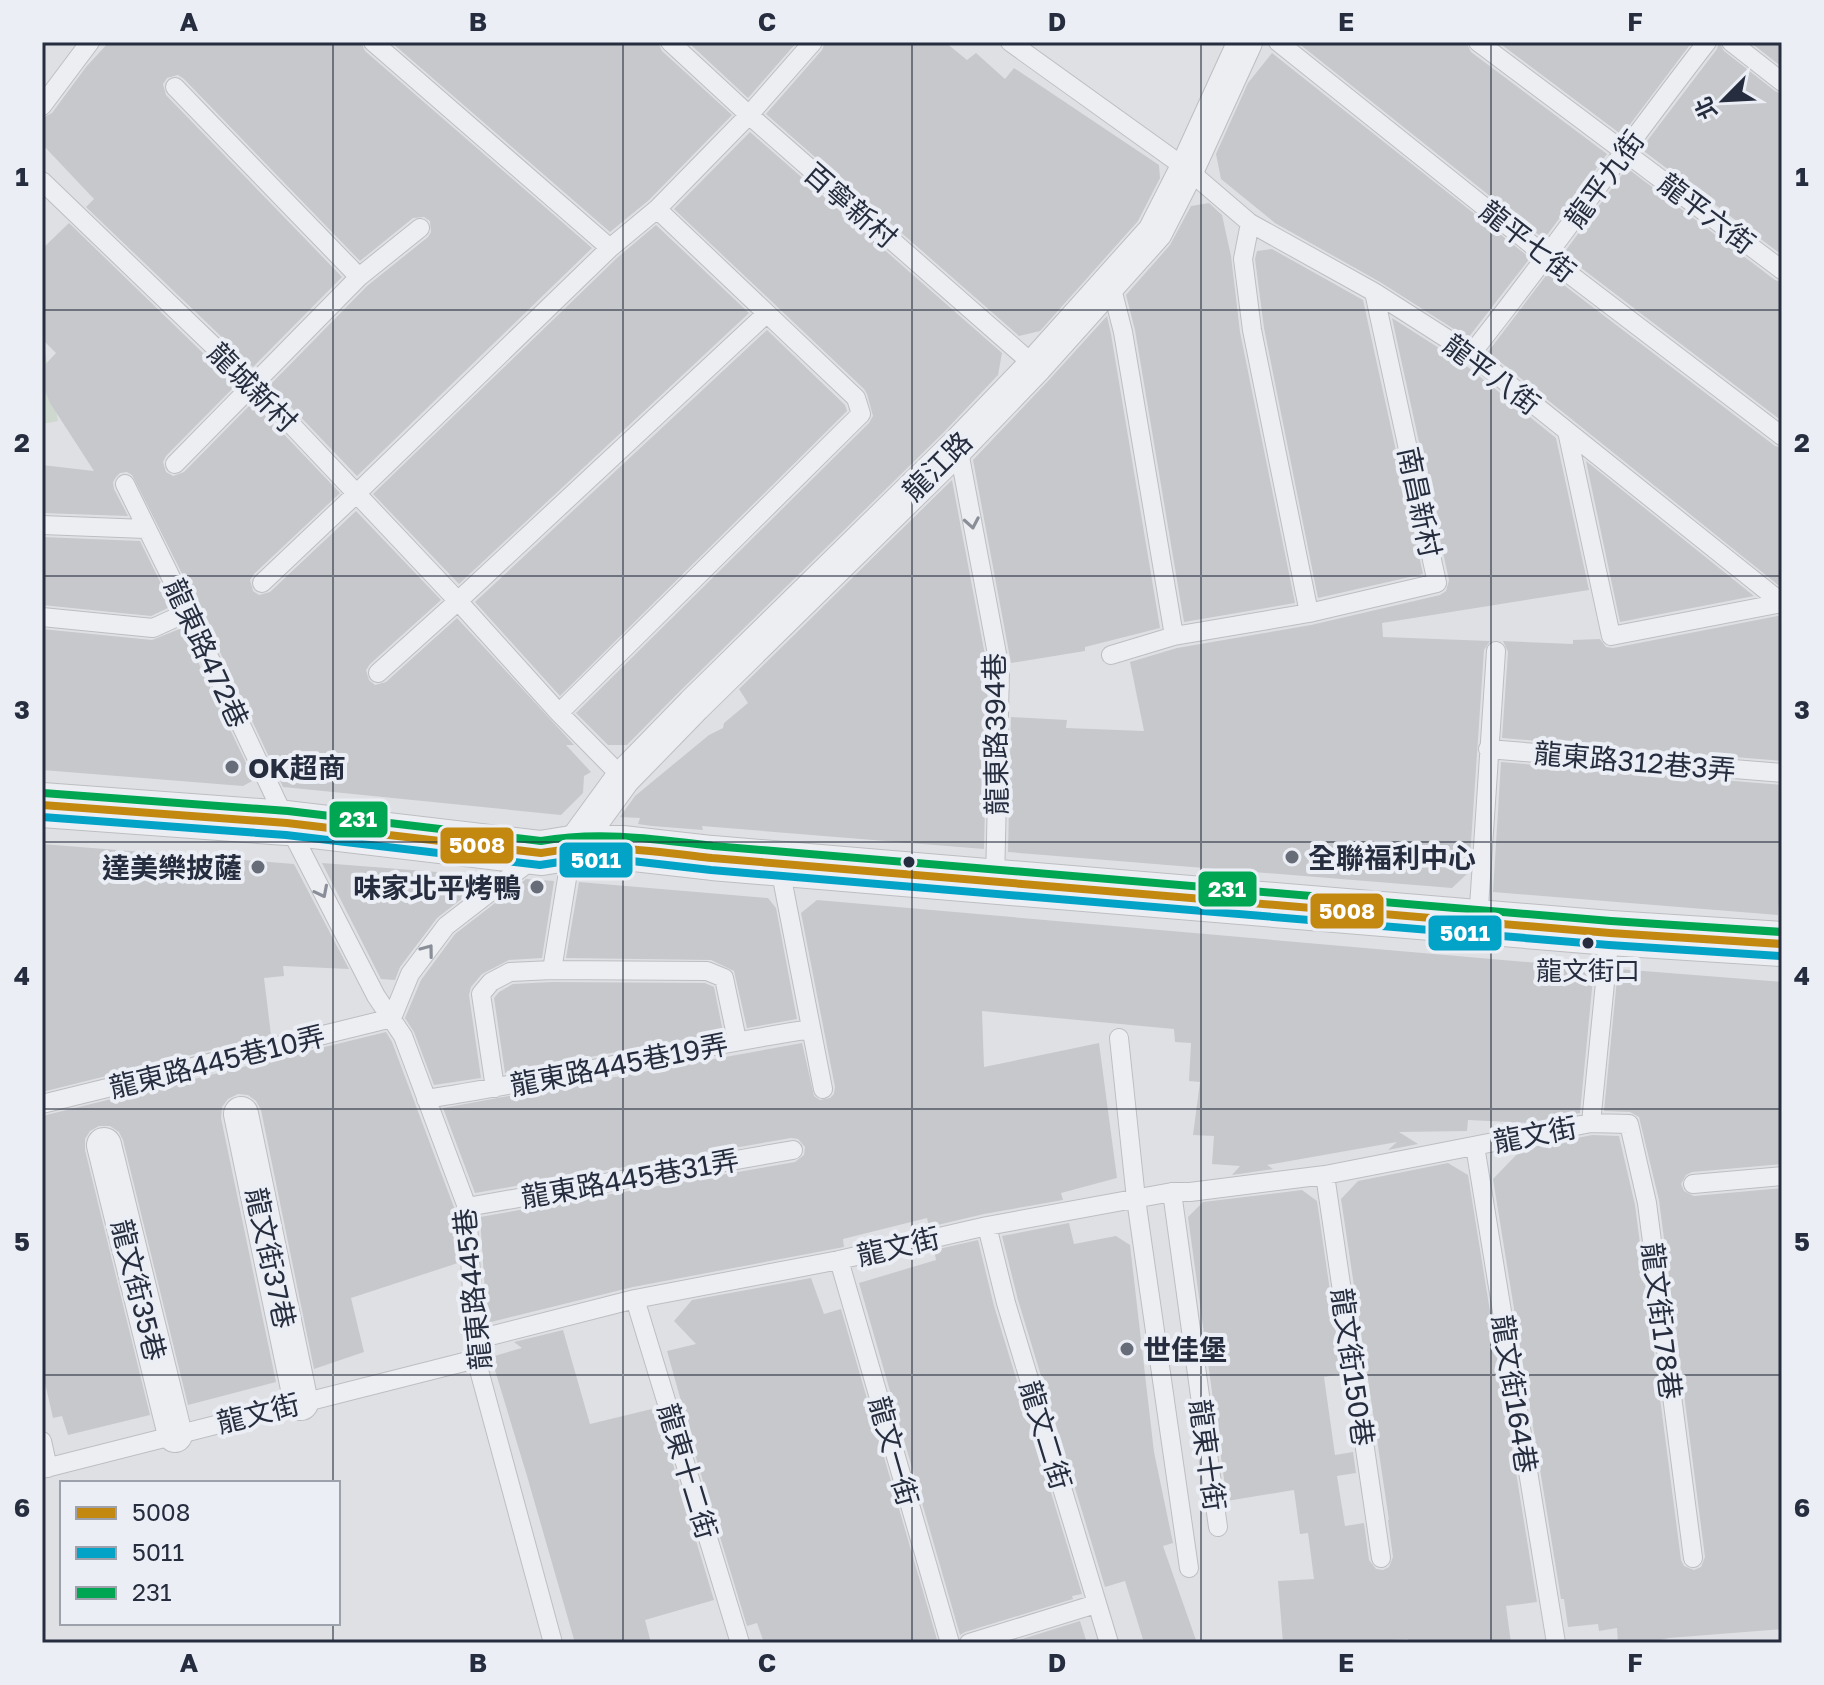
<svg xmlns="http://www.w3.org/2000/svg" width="1824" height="1685" font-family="'Golos Text','Noto Sans TC',sans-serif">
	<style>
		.green { fill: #ced8ce }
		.building { fill: #c7c8cc }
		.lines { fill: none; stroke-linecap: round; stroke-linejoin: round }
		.service-casing { stroke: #bdbec2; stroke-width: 20 }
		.minor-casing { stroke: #bdbec2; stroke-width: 36 }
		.tertiary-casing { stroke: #bdbec2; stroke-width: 46 }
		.service { stroke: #edeef1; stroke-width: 18 }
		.minor { stroke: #edeef1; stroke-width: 34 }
		.tertiary { stroke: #edeef1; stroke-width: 44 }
		.bus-1-casing { stroke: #ebeef5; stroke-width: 14 }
		.bus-2-casing { stroke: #ebeef5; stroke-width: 14 }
		.bus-3-casing { stroke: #ebeef5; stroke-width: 14 }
		.bus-1 { stroke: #c28810; stroke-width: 8 }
		.bus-2 { stroke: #02a3c7; stroke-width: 8 }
		.bus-3 { stroke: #00a651; stroke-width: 8 }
		.oneway { stroke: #898e98 }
		.grid { fill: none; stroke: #252d3e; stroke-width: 2; stroke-opacity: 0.55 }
		.poi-dot { fill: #666c78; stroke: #ebeef5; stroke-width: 3 }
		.bus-dot { fill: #252d3e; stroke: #ebeef5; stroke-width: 3 }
		.labels { text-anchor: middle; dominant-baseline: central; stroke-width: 8; stroke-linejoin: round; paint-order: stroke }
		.bus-label { font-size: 26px; fill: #252d3e; stroke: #ebeef5 }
		.street-label { font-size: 28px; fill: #252d3e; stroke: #ebeef5 }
		.poi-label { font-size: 28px; font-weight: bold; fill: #252d3e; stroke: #ebeef5; text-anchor: start }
		.line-badge { stroke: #ebeef5; stroke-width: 3 }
		.badge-label { font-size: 22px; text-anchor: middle; font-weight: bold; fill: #fff }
		.neatline { fill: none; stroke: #252d3e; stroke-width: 3 }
		.grid-label { font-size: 26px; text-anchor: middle; font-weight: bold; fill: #252d3e }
	</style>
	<rect width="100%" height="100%" fill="#dfe0e4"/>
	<path class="green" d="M42 335 58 421 42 424Z"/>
	<path class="building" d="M109 42H361L365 51 592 248 357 476 270 385 367 286 428 237 431 232 430 221 424 217 413 218 360 261 184 79 178 75 167 78 163 84 166 95 342 277 253 367 86 207 94 199 42 144V118L52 113 86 67Z
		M391 42H658L662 51 732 115 649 200 610 232Z
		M688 42H797L748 98Z
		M825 42H945L967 60 976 53 1005 79 1014 68 1159 165 1160 178 1138 221 1040 331 1019 336 766 114 822 50Z
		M1297 42H1466L1471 52 1607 154 1544 239Z
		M1498 42H1692L1622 135Z
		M1719 42 1724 51 1775 91 1782 94V255L1641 149 1717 49Z
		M1750 42H1782V67Z
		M1272 53 1530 258 1468 338 1380 282 1275 223 1221 179 1216 154 1248 83Z
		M750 132 1002 353 998 375 944 432 680 691 627 745H608L576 713 869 423 873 416 867 394 864 389 674 209Z
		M1627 168 1775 280 1782 282V421L1563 254Z
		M1209 203 1222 215 1231 256 1240 332 1295 603 1184 622 1135 330 1126 295 1170 245 1191 206Z
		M69 223 236 385 166 456 163 462 166 472 173 476 184 472 253 402 340 493 254 574 250 580 253 591 259 595 270 592 356 511 441 600 370 664 366 670 369 680 375 685 386 682 457 618 574 745H566L591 772 584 776 583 793 561 815 283 787 199 607 132 475 127 472 120 473 116 477 113 482 114 489 128 516 42 513V465L94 471 50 403 42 383V368L56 353 42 339V249Z
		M656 225 749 313 459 584 373 494 618 257Z
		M1272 249 1363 300 1423 574 1318 598 1264 328 1255 259 1257 251Z
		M1548 273 1775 446 1782 448V588L1488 352Z
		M1107 316 1111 334 1160 628 1085 647V651L1011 663 973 460 1049 380Z
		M1392 318 1464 364 1556 438 1589 590 1382 623 1383 637 1490 641 1484 650 1469 872 1452 888 1008 852 1011 717 1067 720 1066 728 1144 731 1130 662 1177 648 1311 625 1440 595 1446 591 1449 580Z
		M767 330 845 405 847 411 560 696 475 602Z
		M1586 461 1754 596 1620 622Z
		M952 480 988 671 984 849 702 826 703 830 652 826 638 824 640 818 620 817 635 796 709 735 723 728 724 723 748 703 739 689Z
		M42 537 140 541 172 606 151 616 42 605Z
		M1782 615V761L1502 738 1508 652 1503 641 1573 644V640L1600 639 1606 647 1613 648Z
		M182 628 254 780 243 786 42 770V629L152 640Z
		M1501 762 1782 785V864L1778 915 1493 892Z
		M42 844 294 864 349 969 283 966 284 976 264 978 271 1035 42 1092Z
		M322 863 489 876 490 877 437 918 400 967 395 980 381 979Z
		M526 879 554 881 542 958 509 960 482 974 471 987 469 995 481 1078 434 1085 414 1032 405 1018 421 980 455 934Z
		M579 882 768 898 776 908 797 1019 747 1028 734 971 711 960 566 958Z
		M817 900 1594 968 1580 1113 1530 1123 1468 1120 1467 1131 1399 1132 1418 1144 1388 1150 1397 1142 1267 1165 1273 1169 1232 1175 1240 1166 1212 1164 1214 1136 1193 1135 1200 1082 1189 1081 1191 1043 1175 1042 1174 1029 982 1011 984 1067 1099 1043 1117 1178 1061 1193 1063 1200 984 1214 929 1227 927 1218 843 1239 844 1247 633 1287 487 1323 480 1217 795 1162 804 1155 805 1147 798 1139 791 1138 475 1193 443 1108 802 1043 814 1096 820 1100 830 1098 834 1094 835 1087 801 913Z
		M1618 969 1782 982V1164L1692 1172 1686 1175 1681 1184 1684 1191 1694 1196 1782 1188V1629L1669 1638 1655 1641V1643H1618L1617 1628 1599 1631 1598 1624 1568 1627 1564 1599H1561L1493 1179 1522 1149 1592 1135 1619 1136 1635 1205 1681 1560 1684 1566 1694 1570 1701 1567 1705 1557 1659 1200 1639 1117 1630 1112 1604 1111Z
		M552 982 705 983 714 987 723 1032 505 1073 494 998 499 992 513 984Z
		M386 1032 392 1042 455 1210 458 1263 351 1298 364 1352 314 1369 261 1110 256 1101 248 1095 238 1094 228 1099 222 1107 221 1118 276 1382 188 1405 123 1140 119 1132 110 1126H99L90 1131 85 1139V1150L150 1415 68 1435 62 1416 53 1418 42 1370V1116Z
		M1448 1163 1468 1175 1537 1602 1506 1606 1511 1643H1409L1408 1639 1337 1643H1283L1278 1581 1314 1579 1308 1533 1300 1534 1294 1490 1227 1501 1188 1217 1203 1202 1302 1190 1317 1201 1342 1374 1324 1377 1335 1455 1353 1452 1356 1473 1337 1476 1345 1526 1364 1523 1369 1560 1376 1569 1383 1570 1389 1567 1393 1557 1388 1520H1389L1341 1199 1358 1181Z
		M1069 1223 1074 1244 1116 1236 1130 1245 1154 1452 1173 1543 1163 1546 1197 1643H1144L1125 1581 1105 1587 1018 1300 1002 1236Z
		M978 1240 994 1306 1082 1594 1072 1596 1073 1599 965 1632 960 1635 859 1283 936 1260 934 1250Z
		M811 1278 824 1314 841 1309 938 1643H764L757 1623 747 1626 679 1402 681 1401 667 1351 696 1344 674 1321 692 1300Z
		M563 1330 590 1424 656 1408 714 1600 645 1620 651 1643H575L527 1476 491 1357 522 1348 514 1342Z
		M1080 1621 1087 1643H1010Z"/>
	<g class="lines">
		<defs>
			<path id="service" d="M373 42 610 248
				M670 42 749 115 1035 366
				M1010 42 1187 169 1250 223 1374 292 1471 354 1782 603
				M1278 42 1547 257 1782 436
				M1478 42 1782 270
				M1731 42 1782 82
				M175 87 359 277
				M42 106 90 42
				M42 181 253 384 458 601 559 713 623 778
				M1250 223 1243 259 1252 330 1309 613
				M1110 281 1123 332 1174 636
				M1471 354C1552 252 1627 145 1707 42
				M1567 431 1611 636 1782 603
				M958 446 1000 670 995 881
				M175 464 359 277 420 228
				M125 484 188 612 287 823 376 996 403 1036 467 1207 476 1359 553 1643
				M42 525 146 529
				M262 583 356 494 610 248 657 209 749 115 813 42
				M42 617 153 628 188 612
				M1111 655 1174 636 1309 613 1437 583 1374 292
				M378 673 458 601 766 314
				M559 713 861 414 856 398 657 209
				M1488 749 1782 773
				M779 863 823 1089
				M1478 922 1496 651
				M552 970 572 848
				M392 1018 410 974 446 926 533 859
				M1119 1038 1136 1199 1189 1568
				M495 1088 481 994 491 982 510 972 552 970 707 971 724 978 737 1040
				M426 1099C555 1079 682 1049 811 1029
				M42 1104 392 1018
				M1591 1123 1629 1124 1647 1203 1693 1558
				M1475 1146 1556 1643
				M1325 1175 1381 1558
				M1693 1184 1782 1176
				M1172 1192 1218 1527
				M467 1207 793 1150
				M987 1226 1006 1303 1109 1643
				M839 1260 950 1643
				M635 1299 740 1643
				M42 1441 48 1468
				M42 1469 476 1359 482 1338 635 1299 839 1260 987 1226 1172 1192H1190L1325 1175 1591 1123 1610 933
				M969 1643 1096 1604"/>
			<path id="minor" d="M572 848 623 778 694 705 958 446 1035 366 1155 232 1187 169 1245 42
				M241 1114 301 1403
				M104 1145 175 1435"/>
			<path id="tertiary" d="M42 805 287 823 541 853 572 848H624L712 858 1610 933 1782 944"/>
		</defs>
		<use href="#service" class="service-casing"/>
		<use href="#minor" class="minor-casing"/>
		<use href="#tertiary" class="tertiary-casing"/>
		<use href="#service" class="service"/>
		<use href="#minor" class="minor"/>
		<use href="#tertiary" class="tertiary"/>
		<defs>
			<path id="bus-1" d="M42 805 287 823 541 853C601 843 652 851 712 858L1610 933 1782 944"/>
			<path id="bus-2" d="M42 817 286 835 540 865 573 860H623L711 870 1609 945 1781 956"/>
			<path id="bus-3" d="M43 793 288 811 541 841C600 831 654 839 713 846L1611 921 1782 932"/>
		</defs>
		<use href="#bus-1" class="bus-1-casing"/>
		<use href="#bus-2" class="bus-2-casing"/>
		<use href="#bus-3" class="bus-3-casing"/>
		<use href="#bus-1" class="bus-1"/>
		<use href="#bus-2" class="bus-2"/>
		<use href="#bus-3" class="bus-3"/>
	</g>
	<defs><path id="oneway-chevron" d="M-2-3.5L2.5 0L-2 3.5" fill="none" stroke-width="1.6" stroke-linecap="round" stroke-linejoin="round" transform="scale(2)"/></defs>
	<g class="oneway">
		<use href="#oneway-chevron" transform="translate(972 523) rotate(80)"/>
		<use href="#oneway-chevron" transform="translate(322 892) rotate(63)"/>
		<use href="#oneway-chevron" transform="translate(428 950) rotate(-53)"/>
	</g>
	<path class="grid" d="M333 42V1483M623 42V1643M912 42V1643M1201 42V1643M1491 42V1643M42 310H1782M42 576H1782M42 842H1782M42 1109H1782M42 1375H1782M333 1623V1643"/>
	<g class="poi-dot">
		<circle cx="232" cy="767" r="8"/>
		<circle cx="1292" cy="857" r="8"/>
		<circle cx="258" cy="867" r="8"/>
		<circle cx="537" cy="887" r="8"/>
		<circle cx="1127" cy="1349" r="8"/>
	</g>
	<g class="bus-dot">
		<circle cx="909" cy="862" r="7"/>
		<circle cx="1588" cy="943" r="7"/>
	</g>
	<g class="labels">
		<g class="bus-label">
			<text x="1588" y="970">龍文街口</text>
		</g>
		<g class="street-label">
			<text transform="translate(1604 179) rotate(-54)">龍平九街</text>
			<text transform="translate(851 205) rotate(41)">百寧新村</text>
			<text transform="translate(1707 213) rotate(37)">龍平六街</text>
			<text transform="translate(1528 241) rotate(38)">龍平七街</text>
			<text transform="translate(1492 374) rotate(37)">龍平八街</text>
			<text transform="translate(253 387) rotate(45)">龍城新村</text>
			<text transform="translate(937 466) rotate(-45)">龍江路</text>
			<text transform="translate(1420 502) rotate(78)">南昌新村</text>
			<text transform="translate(207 653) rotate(65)">龍東路472巷</text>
			<text transform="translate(995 734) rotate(-91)">龍東路394巷</text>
			<text transform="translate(1635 761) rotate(5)">龍東路312巷3弄</text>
			<text transform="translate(217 1061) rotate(-14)">龍東路445巷10弄</text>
			<text transform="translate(619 1064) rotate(-11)">龍東路445巷19弄</text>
			<text transform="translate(1535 1134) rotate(-11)">龍文街</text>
			<text transform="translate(630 1178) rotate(-10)">龍東路445巷31弄</text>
			<text transform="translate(898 1246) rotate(-13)">龍文街</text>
			<text transform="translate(271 1258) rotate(78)">龍文街37巷</text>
			<text transform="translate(472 1289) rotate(-96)">龍東路445巷</text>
			<text transform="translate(139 1290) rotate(76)">龍文街35巷</text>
			<text transform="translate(1662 1321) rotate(83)">龍文街178巷</text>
			<text transform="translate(1353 1367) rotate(82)">龍文街150巷</text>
			<text transform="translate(1515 1394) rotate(81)">龍文街164巷</text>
			<text transform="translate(258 1413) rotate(-14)">龍文街</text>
			<text transform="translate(1046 1435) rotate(73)">龍文二街</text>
			<text transform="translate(894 1451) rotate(74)">龍文一街</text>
			<text transform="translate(1208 1455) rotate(82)">龍東十街</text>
			<text transform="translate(688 1471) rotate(73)">龍東十二街</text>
		</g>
		<g class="poi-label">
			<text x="248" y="767">OK超商</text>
			<text x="1308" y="857">全聯福利中心</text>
			<text x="242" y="867" text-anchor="end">達美樂披薩</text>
			<text x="521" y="887" text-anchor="end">味家北平烤鴨</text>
			<text x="1143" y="1349">世佳堡</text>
		</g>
	</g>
	<g class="line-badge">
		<rect x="328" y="800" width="61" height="39" rx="8" fill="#00a651"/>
		<rect x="439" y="826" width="76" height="39" rx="8" fill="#c28810"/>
		<rect x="558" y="841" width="76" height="38" rx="8" fill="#02a3c7"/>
		<rect x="1197" y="870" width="61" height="38" rx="8" fill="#00a651"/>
		<rect x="1309" y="892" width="76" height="38" rx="8" fill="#c28810"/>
		<rect x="1427" y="914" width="76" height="38" rx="8" fill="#02a3c7"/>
	</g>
	<g class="badge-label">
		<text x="358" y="827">231</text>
		<text x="477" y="853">5008</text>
		<text x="596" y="868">5011</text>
		<text x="1227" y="897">231</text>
		<text x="1347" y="919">5008</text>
		<text x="1465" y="941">5011</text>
	</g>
	<rect width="1824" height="1685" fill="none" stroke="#ebeef5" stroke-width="88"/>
	<rect x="60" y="1481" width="280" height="144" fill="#ebeef5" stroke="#9ca1ac" stroke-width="2"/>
	<rect x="76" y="1507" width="40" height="12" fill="#c28810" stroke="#9ca1ac" stroke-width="2"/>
	<text x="132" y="1521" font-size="24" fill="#252d3e">5008</text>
	<rect x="76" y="1547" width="40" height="12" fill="#02a3c7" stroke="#9ca1ac" stroke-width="2"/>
	<text x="132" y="1561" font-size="24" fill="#252d3e">5011</text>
	<rect x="76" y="1587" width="40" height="12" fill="#00a651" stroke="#9ca1ac" stroke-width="2"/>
	<text x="132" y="1601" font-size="24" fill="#252d3e">231</text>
	<g transform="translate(1724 100) rotate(246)" stroke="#ebeef5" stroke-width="6" paint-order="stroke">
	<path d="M0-6L14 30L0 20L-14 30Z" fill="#252d3e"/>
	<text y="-12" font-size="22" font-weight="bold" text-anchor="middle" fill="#252d3e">北</text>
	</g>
	<rect x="44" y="44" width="1736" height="1597" class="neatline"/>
	<g class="grid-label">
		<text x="189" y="31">A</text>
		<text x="478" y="31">B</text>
		<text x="767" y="31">C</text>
		<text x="1057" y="31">D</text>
		<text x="1346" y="31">E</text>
		<text x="1635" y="31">F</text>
		<text x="22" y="186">1</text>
		<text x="1802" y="186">1</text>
		<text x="22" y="452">2</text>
		<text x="1802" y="452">2</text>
		<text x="22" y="719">3</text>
		<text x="1802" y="719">3</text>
		<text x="22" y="985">4</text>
		<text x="1802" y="985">4</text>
		<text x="22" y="1251">5</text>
		<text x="1802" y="1251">5</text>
		<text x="22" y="1517">6</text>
		<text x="1802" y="1517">6</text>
		<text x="189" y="1672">A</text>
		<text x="478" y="1672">B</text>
		<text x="767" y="1672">C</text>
		<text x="1057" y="1672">D</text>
		<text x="1346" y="1672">E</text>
		<text x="1635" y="1672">F</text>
	</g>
</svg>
